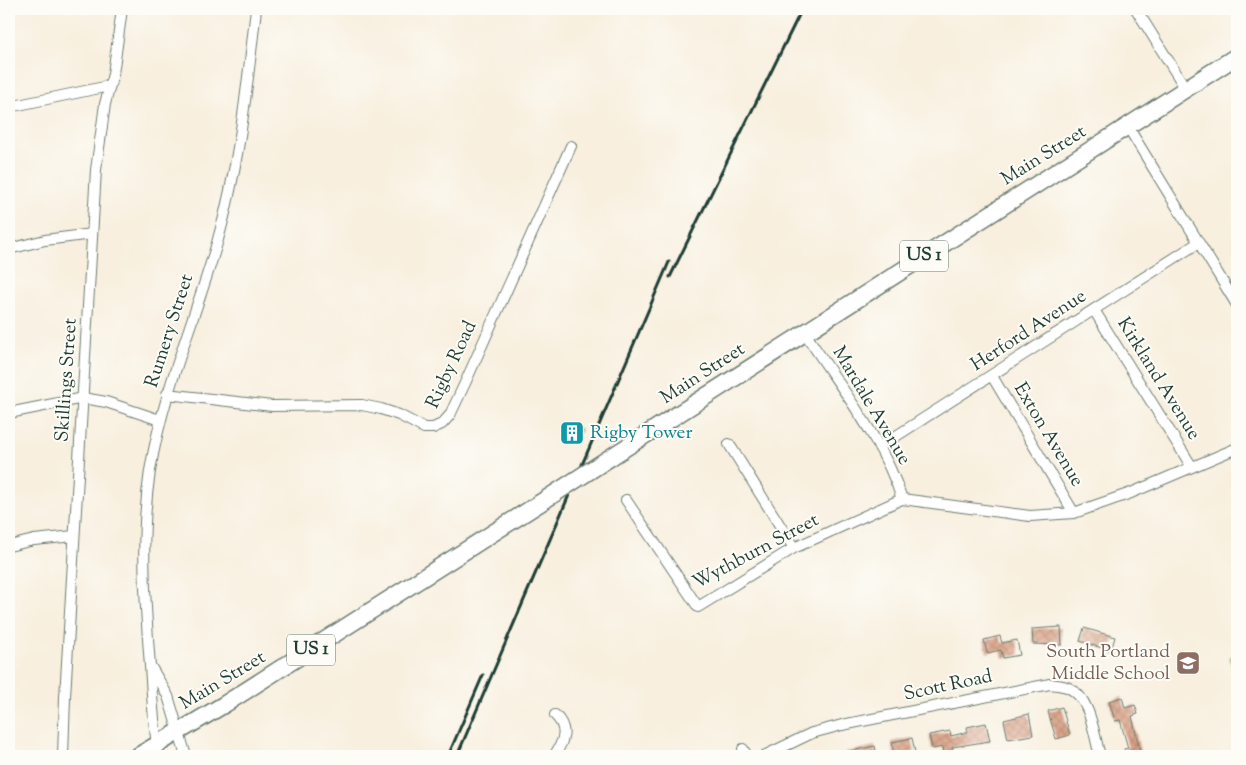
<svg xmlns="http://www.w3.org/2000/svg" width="1246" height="765" font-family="'Sorts Mill Goudy',serif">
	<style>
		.green { fill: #b4cb6f; stroke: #6a8452 }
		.building { fill: url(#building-cross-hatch) }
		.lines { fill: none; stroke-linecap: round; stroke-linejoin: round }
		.minor-casing { stroke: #6b7b70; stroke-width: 12 }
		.primary-casing { stroke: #6b7b70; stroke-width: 19 }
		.minor { stroke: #fff; stroke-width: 10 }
		.primary { stroke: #fff; stroke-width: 16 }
		.rail { stroke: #1f3d34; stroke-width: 3 }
		.primary-bridge-casing { stroke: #6b7b70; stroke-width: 19; stroke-linecap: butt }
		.primary-bridge { stroke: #fff; stroke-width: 16 }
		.labels { text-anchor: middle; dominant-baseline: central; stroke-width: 4; stroke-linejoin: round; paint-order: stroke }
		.shield { fill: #fdfcf7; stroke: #62766e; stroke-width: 1 }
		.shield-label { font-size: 18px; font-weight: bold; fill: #1f3d34 }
		.street-label { font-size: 19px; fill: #1f3d34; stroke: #fdfcf7 }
		.culture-label { font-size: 19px; fill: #0d838f; stroke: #fdfcf7; text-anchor: start }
		.education-label { font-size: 19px; fill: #785e54; stroke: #fdfcf7; text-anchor: end }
	</style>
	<defs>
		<pattern id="building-cross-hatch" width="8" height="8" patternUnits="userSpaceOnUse" patternTransform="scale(1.25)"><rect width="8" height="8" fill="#d69678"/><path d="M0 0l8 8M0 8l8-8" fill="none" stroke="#ad7c63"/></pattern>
	</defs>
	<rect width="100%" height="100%" fill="#fdfcf7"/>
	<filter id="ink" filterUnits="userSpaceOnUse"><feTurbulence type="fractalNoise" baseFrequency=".02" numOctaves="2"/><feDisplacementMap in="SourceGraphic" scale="10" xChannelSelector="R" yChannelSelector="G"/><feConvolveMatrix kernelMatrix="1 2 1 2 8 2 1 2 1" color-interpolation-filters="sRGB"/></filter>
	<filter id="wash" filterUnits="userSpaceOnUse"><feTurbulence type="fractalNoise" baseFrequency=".0096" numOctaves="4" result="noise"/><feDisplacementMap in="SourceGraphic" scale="20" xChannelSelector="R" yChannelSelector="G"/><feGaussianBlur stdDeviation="1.12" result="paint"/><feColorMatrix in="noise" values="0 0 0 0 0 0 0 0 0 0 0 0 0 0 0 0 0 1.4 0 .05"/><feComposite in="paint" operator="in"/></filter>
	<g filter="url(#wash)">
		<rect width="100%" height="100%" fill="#f8efde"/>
		<path class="green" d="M1237 655V687L1230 657Z"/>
		<g id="blocks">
			<path class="building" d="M569 424 581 429 575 442 564 437Z
				M1061 627 1062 645 1033 644 1032 629Z
				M1084 628 1115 637 1111 651 1080 641Z
				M1000 636 1002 643 1017 640 1020 655 1003 658 1001 650 987 653 984 640Z
				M1122 697 1125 708 1135 705 1138 714 1132 716 1141 756H1126L1124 749 1128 748 1120 720 1115 721 1109 701Z
				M1062 707 1070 735 1056 739 1048 711Z
				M1029 714 1033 735 1008 739 1004 720Z
				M986 723 990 741 952 747 953 752 944 754 943 747 932 749 929 735 950 731 951 736 968 732 967 727Z
				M912 738 915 752 894 756 892 742Z
				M875 746 877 756H846V752Z"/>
		</g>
	</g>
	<g filter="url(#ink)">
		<use href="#blocks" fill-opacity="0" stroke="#6b7b70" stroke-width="1"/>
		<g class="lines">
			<defs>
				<path id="minor" d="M1136 9 1186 89
					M9 107 109 86
					M1128 127 1237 305
					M9 249 45 240 92 234
					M1094 310 1192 467
					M805 333C839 386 883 439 902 499
					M992 376 1074 513
					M167 394 272 406 362 405 381 409 399 415 424 428H433L442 424 450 415 466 381 571 146
					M9 413 83 398 106 402 160 420
					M729 444 794 548
					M879 447 1198 243
					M626 500 698 607 794 548 902 499 1030 516 1074 513 1131 493 1237 448
					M9 546 34 540 74 536
					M151 667 168 696 186 756
					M157 745C153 717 152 694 150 666 145 601 140 536 150 471 163 391 195 319 217 243 239 167 247 87 256 9
					M743 749 747 756
					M63 756 65 697 96 170 105 104 113 74 122 9
					M554 756C564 741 569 729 555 715
					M764 756 812 733 842 725 1050 684C1056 685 1064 685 1069 688 1091 698 1094 736 1100 756"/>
				<path id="primary" d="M611 457 1237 56
					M138 756 225 704 540 503"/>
			</defs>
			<use href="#minor" class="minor-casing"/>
			<use href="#primary" class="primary-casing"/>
			<use href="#minor" class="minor"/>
			<use href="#primary" class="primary"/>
			<path class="rail" d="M670 277 802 9
				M448 756 483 675
				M457 756 669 262"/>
			<defs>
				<path id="primary-bridge" d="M540 503 611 457"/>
			</defs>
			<use href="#primary-bridge" class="primary-bridge-casing"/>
			<use href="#primary-bridge" class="primary-bridge"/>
		</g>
	</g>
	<defs>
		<symbol id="building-square" viewBox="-11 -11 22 22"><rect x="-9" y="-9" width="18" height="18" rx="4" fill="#0f9aa8" stroke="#fdfcf7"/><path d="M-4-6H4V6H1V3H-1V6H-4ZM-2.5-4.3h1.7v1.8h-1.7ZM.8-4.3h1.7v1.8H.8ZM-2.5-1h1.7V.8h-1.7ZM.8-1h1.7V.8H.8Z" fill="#fff"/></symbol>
		<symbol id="school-square" viewBox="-11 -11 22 22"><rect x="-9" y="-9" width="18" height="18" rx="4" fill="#8d6e63" stroke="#fdfcf7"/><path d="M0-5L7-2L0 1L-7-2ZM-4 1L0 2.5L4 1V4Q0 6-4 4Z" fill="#fff"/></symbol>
	</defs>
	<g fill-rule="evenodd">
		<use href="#building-square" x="558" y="419" width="28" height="28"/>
		<use href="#school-square" x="1174" y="649" width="28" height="28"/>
	</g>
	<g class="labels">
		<g class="shield">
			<rect x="900" y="240.5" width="48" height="31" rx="4"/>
			<rect x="287" y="634.5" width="48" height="31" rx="4"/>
		</g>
		<g class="shield-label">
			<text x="924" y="256">US 1</text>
			<text x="311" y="650">US 1</text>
		</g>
		<g class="street-label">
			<text transform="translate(1044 156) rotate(-32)">Main Street</text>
			<text transform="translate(170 331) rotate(-72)">Rumery Street</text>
			<text transform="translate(1029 331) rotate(-33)">Herford Avenue</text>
			<text transform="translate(452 365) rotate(-65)">Rigby Road</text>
			<text transform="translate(703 374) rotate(-33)">Main Street</text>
			<text transform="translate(1158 379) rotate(58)">Kirkland Avenue</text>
			<text transform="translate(67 380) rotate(-86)">Skillings Street</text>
			<text transform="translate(871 406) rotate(59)">Mardale Avenue</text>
			<text transform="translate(1048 435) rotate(59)">Exton Avenue</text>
			<text transform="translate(756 552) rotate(-28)">Wythburn Street</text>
			<text transform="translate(223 681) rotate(-31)">Main Street</text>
			<text transform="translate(948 686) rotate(-12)">Scott Road</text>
		</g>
		<g class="culture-label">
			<text x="590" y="433">Rigby Tower</text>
		</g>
		<g class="education-label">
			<text x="1170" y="652">South Portland<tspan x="1170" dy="22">Middle School</tspan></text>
		</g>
	</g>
	<rect width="1246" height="765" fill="none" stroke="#fdfcf7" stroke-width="30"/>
</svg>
